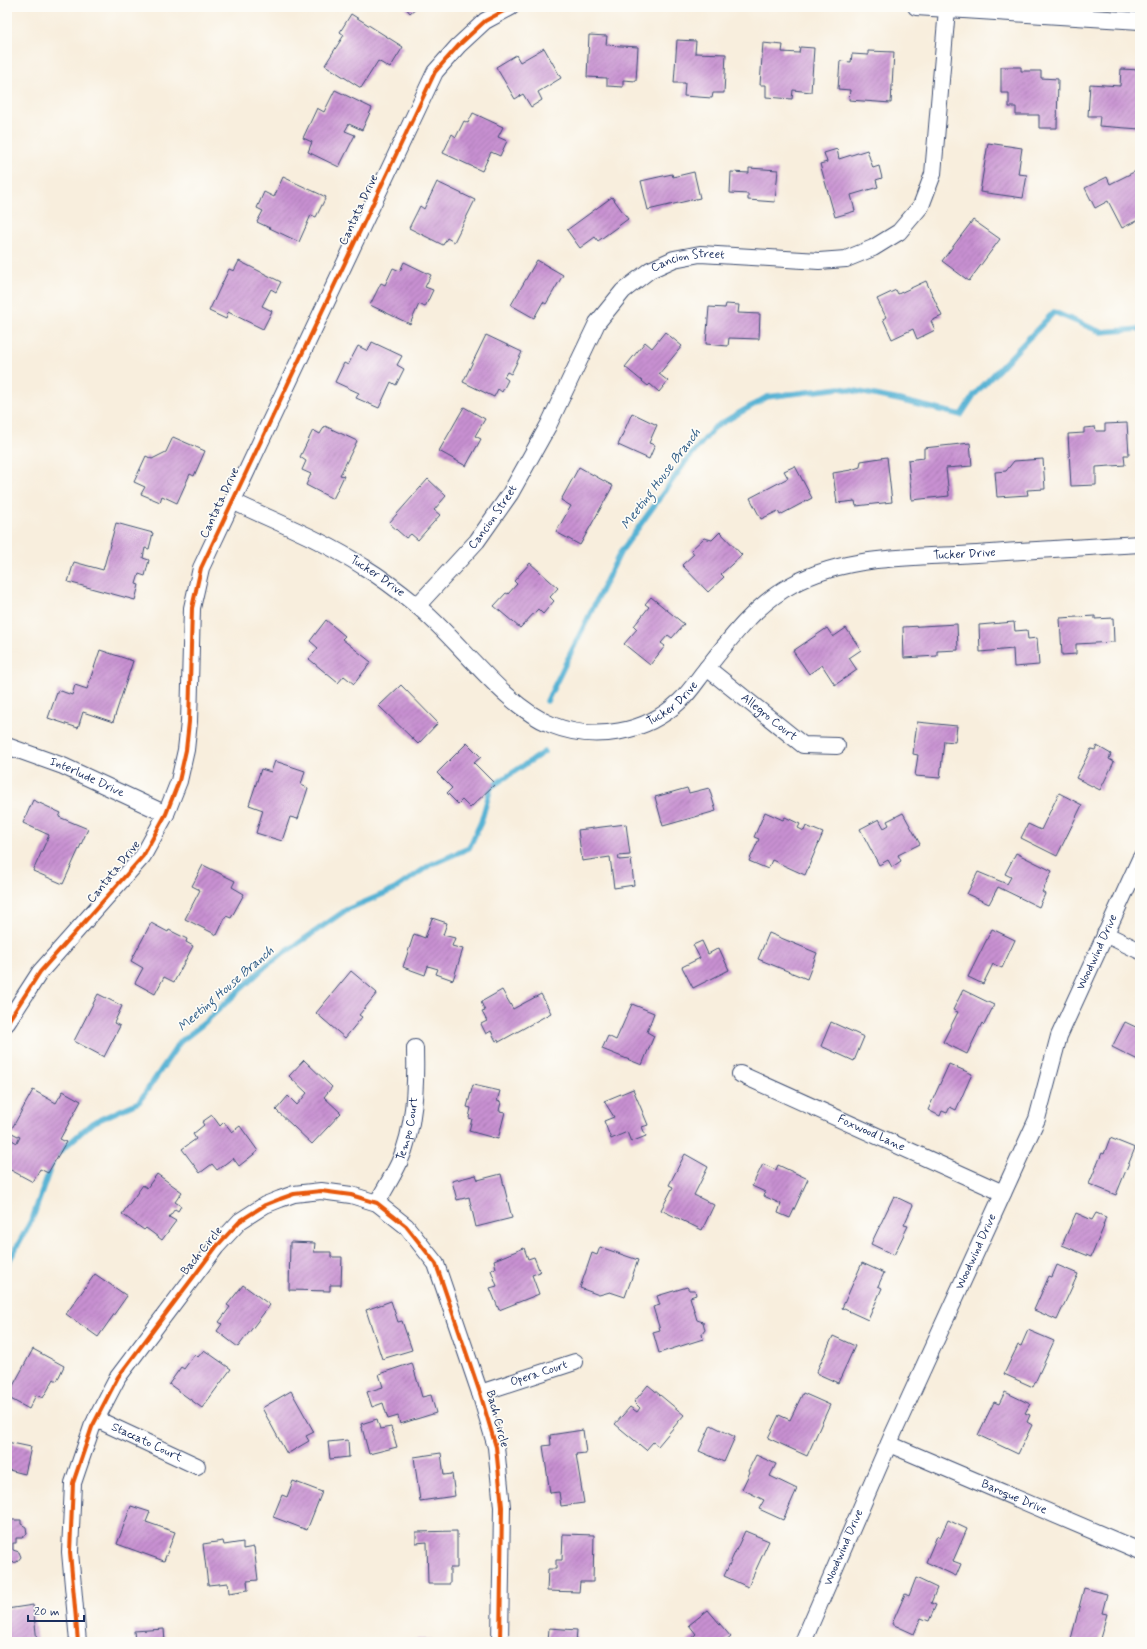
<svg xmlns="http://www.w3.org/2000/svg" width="1147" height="1649" font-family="Mynerve,sans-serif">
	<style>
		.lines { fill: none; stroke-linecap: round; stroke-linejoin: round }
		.stream { stroke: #56b2d4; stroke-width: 5.5 }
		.building { fill: url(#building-hatch) }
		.street-casing { stroke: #3c4c71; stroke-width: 18 }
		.street { stroke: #fff; stroke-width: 16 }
		.cycleway-casing { stroke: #fdfcf7; stroke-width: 6 }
		.cycleway { stroke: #e8590c; stroke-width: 4 }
		.labels { text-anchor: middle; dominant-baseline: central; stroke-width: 3.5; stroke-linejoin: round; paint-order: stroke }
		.street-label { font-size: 12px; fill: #1b2f5e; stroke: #fdfcf7 }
		.water-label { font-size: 13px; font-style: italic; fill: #305d87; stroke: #fdfcf7 }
	</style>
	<defs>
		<pattern id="building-hatch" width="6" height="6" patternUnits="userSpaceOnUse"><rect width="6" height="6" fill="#c890d1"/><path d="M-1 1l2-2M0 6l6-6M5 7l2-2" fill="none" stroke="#a276ad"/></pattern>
	</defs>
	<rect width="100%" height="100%" fill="#fdfcf7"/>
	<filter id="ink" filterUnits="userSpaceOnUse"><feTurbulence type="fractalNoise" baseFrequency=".025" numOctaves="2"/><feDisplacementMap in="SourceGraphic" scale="8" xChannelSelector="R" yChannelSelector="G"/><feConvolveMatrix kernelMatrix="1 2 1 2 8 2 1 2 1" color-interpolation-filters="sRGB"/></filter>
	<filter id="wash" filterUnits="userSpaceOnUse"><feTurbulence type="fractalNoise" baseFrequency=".012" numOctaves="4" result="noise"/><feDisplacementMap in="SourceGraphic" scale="16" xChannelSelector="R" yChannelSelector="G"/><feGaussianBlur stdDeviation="0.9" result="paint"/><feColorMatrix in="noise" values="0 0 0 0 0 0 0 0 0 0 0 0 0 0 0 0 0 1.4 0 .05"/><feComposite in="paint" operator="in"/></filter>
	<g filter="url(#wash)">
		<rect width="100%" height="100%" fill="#f8eedd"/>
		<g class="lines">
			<path class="stream" d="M547 701 620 553 687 460 715 427 767 397 840 388 899 400 961 415 974 395 1054 312 1101 332 1140 329
				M56 1155 92 1123 139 1102 180 1042 203 1024 267 965 346 910 395 889 430 865 469 848 481 822 491 787 544 752
				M7 1265 33 1217 52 1163"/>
		</g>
		<g id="blocks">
			<path class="building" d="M405 7H417L410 13Z
				M351 14 403 47 390 68 378 61 361 88 325 65 344 35 340 32Z
				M589 35 607 36 606 45 638 47 636 81 623 80V87L607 86V78L587 77Z
				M677 40 696 41 695 53 726 54 724 93H713L712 98 684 96 685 83H674Z
				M763 43 783 45 782 52 799 53 800 47 814 48 811 92 793 90 792 99 766 97V85H760Z
				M544 48 561 78 538 92 542 100 531 107 523 94 515 99 496 67 516 55 520 62Z
				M868 51 894 52 891 103 849 100 850 90 838 89 840 61 851 62 852 54 868 55Z
				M1001 67H1021V71H1041V78L1058 79 1057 128H1039V115H1016V107H1009V93H1001Z
				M1121 69 1140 70V129L1099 126 1100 116H1088L1090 84 1120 86Z
				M335 90 372 108 362 130 349 124 345 131 355 135 339 167 308 152 312 142 303 138 317 108 324 112Z
				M473 113 503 127 498 137 507 141 500 156 491 152 482 171 443 153 452 134 456 137 464 121 468 123Z
				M988 143 1022 148 1018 174 1027 175 1023 198 980 192Z
				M837 149 839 159 867 150 873 168 879 166 882 178 876 180 878 187 851 195 855 211 835 217 820 164 827 162 824 153Z
				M749 168 778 170 775 202 748 200V194L730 193 731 172 749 173Z
				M1140 169V219L1122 228 1108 201 1095 208 1085 188 1107 177 1110 184Z
				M694 172 700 198 648 210 641 181 672 174 673 177Z
				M283 177 326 197 316 217 311 215 299 242 257 222 263 211 257 208 264 192 274 197Z
				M437 182 475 200 454 242 447 238 443 245 409 228 420 206 424 209Z
				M612 197 628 219 598 241 595 237 580 248 567 230Z
				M973 220 1000 239 969 281 942 261Z
				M537 260 563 275 546 304 543 302 534 318 511 305Z
				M239 261 281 282 276 292 271 289 262 306 272 311 263 329 228 312 226 319 209 311 229 269 234 271Z
				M404 262 431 275 425 287 433 290 425 307 419 304 410 324 370 305 381 283 385 285 393 268 400 271Z
				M926 281 942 316 931 321 935 330 917 339 913 329 892 339 883 319 886 317 877 299 896 290 898 294Z
				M726 304 739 305 738 313 760 314 759 339 729 338 728 346 706 344 709 307 725 308Z
				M665 332 682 346 659 374 668 381 659 392 650 384 648 386 625 367 645 342 652 348Z
				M486 335 522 352 511 374 507 372 504 377 508 380 502 392 498 389 494 397 463 382Z
				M372 342 402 356 397 365 404 369 396 385 391 382 379 408 356 398 359 393 335 382 344 363 348 365 358 346 368 351Z
				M464 407 485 419 475 436 481 439 466 466 439 451Z
				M632 413 657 425 649 443 655 445 649 459 618 445Z
				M1127 423 1129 455H1124L1125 465 1096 467V485L1071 486 1068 434 1084 433V428L1095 427 1096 431H1105V424Z
				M325 426 357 441 340 475 344 476 333 499 306 485 311 474 302 470 306 461 300 457 313 430 320 434Z
				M173 437 205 451 194 476 190 474 177 503 162 496 160 502 141 494 145 487 134 482 146 456 152 459 166 452Z
				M970 443 972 466 946 468 949 496 912 500 908 460 924 458V448Z
				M887 457 892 502 856 506 855 501 837 503 833 473 851 470 860 467 861 461Z
				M1043 459 1045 489 1027 490 1028 495 997 497 995 472 1006 471 1014 461Z
				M795 466 812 498 780 515 778 511 761 519 750 498 788 478 784 471Z
				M579 467 613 486 580 545 556 532 571 506 561 500Z
				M428 479 446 496 434 510 440 515 418 540 411 534 406 538 389 523Z
				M116 523 153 533 149 549 145 548 143 558 149 560 145 576 139 574 136 584 139 585 135 600 68 582 74 562 103 570Z
				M720 532 742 555 721 574 724 577 708 592 682 565 694 554 691 550 704 538 712 540Z
				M530 563 558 588 550 597 554 601 543 614 538 609 520 628 494 606 506 593 508 594 517 584 514 581Z
				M651 597 684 624 672 638 668 635 661 643 665 646 650 665 624 644 637 629 634 626 649 607 645 604Z
				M1095 616V619L1113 618 1114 642 1076 644V654L1062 655 1060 618Z
				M326 620 345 636 342 639 371 662 354 684 344 676 338 683 309 659 318 648 310 641Z
				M1014 622 1015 631 1027 630 1028 639 1037 638 1039 665 1014 667 1013 649 980 652 979 625Z
				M957 624 958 650 937 651V656L904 658 903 627Z
				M827 628 833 637 846 628 861 650 849 658 857 670 835 685 822 665 809 674 793 651Z
				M100 650 133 661 113 722 83 712 78 728 48 718 58 690 72 695 75 685 87 689Z
				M401 685 438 723 418 744 379 706Z
				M917 722 957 726 955 742 944 741 940 778 915 776 918 755 913 754Z
				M467 743 481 757 474 763 495 784 470 808 462 800 458 804 447 793 452 788 437 773Z
				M1097 746 1111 754 1109 759 1114 762 1100 790 1076 778 1091 749 1095 750Z
				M275 761 305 771 301 785 308 788 298 819 290 817 282 841 256 833 263 810 249 805 261 769 271 772Z
				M687 788 689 793 709 788 716 811 663 826 655 797Z
				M1059 793 1082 805 1057 856 1021 838 1028 824 1041 830Z
				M33 800 61 813 59 817 88 829 63 884 33 871 49 835 23 823Z
				M765 812 783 820 785 817 800 824 798 828 804 831 806 826 823 833 805 875 772 860 768 869 749 861 759 839 754 837Z
				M903 813 920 844 898 855 901 861 892 867 888 860 879 865 860 829 879 819 884 828 889 825 887 821Z
				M626 824 630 855 618 856 619 860 631 859 634 885 614 888 610 857 582 861 578 830Z
				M1016 853 1052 871 1042 892 1045 894 1039 907 998 887 989 904 967 894 978 872 1007 884 1011 877 1005 874Z
				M203 865 235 881 232 887 244 894 231 918 226 916 217 935 185 919 200 890 192 886Z
				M432 918 447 923 443 935 455 938 452 946 463 949 453 980 436 974 438 969 428 966 425 975 403 967 414 934 425 938Z
				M151 923 168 932 169 930 187 939 186 942 193 946 174 982 164 977 155 994 135 983 143 968 131 961Z
				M992 929 1015 940 1002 968 993 964 983 984 968 977Z
				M769 933 817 953 807 979 758 959Z
				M702 941 708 954 719 948 729 970 693 988 682 967 700 958 693 945Z
				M351 971 377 993 359 1015 362 1017 345 1038 316 1013Z
				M502 990 513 1009 541 994 551 1013 499 1042 498 1040 496 1041 491 1031 486 1034 481 1024 487 1021 482 1012 485 1011 481 1002Z
				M963 990 994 1005 984 1025 982 1023 967 1054 943 1042 958 1012 953 1010Z
				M98 994 122 1006 114 1023 120 1026 104 1057 74 1041Z
				M632 1004 654 1013 647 1032 654 1036 642 1065 602 1049 608 1036 616 1040Z
				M831 1022 864 1037 854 1061 821 1046Z
				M1125 1022 1140 1029V1061L1112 1047Z
				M304 1060 332 1087 324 1097 341 1113 312 1144 276 1110 288 1096 297 1105 307 1093 289 1076Z
				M949 1064 972 1074 956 1110 950 1107 947 1113 942 1111 940 1116 928 1110Z
				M473 1085 500 1091 497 1101 501 1102 499 1111 505 1112 498 1139 469 1131 472 1119 469 1118 471 1108 467 1107Z
				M633 1089 648 1125 642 1127 646 1136 631 1142 627 1132 611 1139 604 1121 614 1117 604 1101Z
				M33 1090 56 1103 63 1091 81 1101 60 1139 66 1142 48 1173 40 1169 33 1182 7 1168V1148L12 1140 17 1143 20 1137 10 1132Z
				M212 1115 220 1126 224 1122 232 1132 240 1126 258 1151 239 1166 233 1158 217 1170 212 1164 200 1173 182 1149 196 1139 193 1134 204 1125 202 1122Z
				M1110 1138 1135 1148 1116 1195 1089 1184 1102 1153 1104 1154Z
				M685 1154 708 1167 694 1195 714 1205 702 1230 661 1210 673 1187 669 1185Z
				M763 1164 776 1170 778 1165 808 1179 790 1218 778 1213 781 1204 764 1196 765 1192 752 1186Z
				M157 1174 182 1192 175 1202 181 1206 178 1211 175 1209 169 1217 176 1221 162 1240 146 1228 144 1230 122 1214 143 1185 147 1188Z
				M501 1174 512 1218 476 1227 469 1197 457 1200 452 1181 476 1175 478 1180Z
				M894 1196 913 1205 904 1225 908 1226 894 1255 871 1244Z
				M1076 1213 1092 1220 1096 1213 1106 1217 1103 1225 1104 1226 1091 1257 1062 1245Z
				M290 1242 315 1243 314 1252H331V1257H342L341 1285H330V1291L289 1290Z
				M600 1247 638 1260 625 1297 610 1292 599 1295 580 1288 592 1253 597 1255Z
				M524 1248 528 1259 534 1257 540 1272 532 1275 539 1294 499 1310 490 1288 497 1286 491 1270 496 1268 494 1260Z
				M862 1263 884 1273 878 1286 882 1288 868 1320 842 1308Z
				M1057 1265 1078 1274 1057 1320 1034 1310 1049 1276 1052 1277Z
				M95 1274 127 1296 98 1337 66 1314Z
				M243 1285 270 1305 238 1347 217 1331 222 1324 219 1322 230 1307 227 1305Z
				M687 1287 689 1290H695L696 1295 690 1297 697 1320 703 1322 705 1330 702 1334 703 1339 659 1353 653 1332 660 1330 653 1307 660 1305 657 1296Z
				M391 1301 398 1322 402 1321 412 1350 382 1359 366 1310Z
				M1028 1330 1054 1341 1033 1387 1004 1374 1018 1345 1021 1346Z
				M833 1336 855 1346 838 1383 816 1373Z
				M33 1349 64 1366 57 1381 54 1379 43 1398 36 1395 29 1409 7 1397Z
				M204 1350 231 1369 202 1408 169 1384 181 1367 184 1369 195 1354 198 1357Z
				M412 1363 422 1397 431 1395 436 1413 400 1424 398 1416 388 1419 383 1403 372 1407 367 1392 383 1387 379 1374Z
				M648 1385 684 1415 658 1446 653 1442 646 1450 615 1424 630 1407 637 1412 640 1408 634 1402Z
				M291 1391 314 1432 306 1436 309 1441 287 1454 262 1408Z
				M1005 1392 1030 1404 1025 1413 1030 1415 1027 1422 1032 1425 1018 1454 978 1435 994 1402 999 1404Z
				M803 1393 830 1405 807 1456 768 1438 779 1415 790 1420Z
				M377 1419 380 1429 391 1427 397 1447 369 1454 361 1424Z
				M711 1425 735 1437 724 1462 699 1451Z
				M583 1430 586 1453 576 1454 584 1503 561 1506 559 1492 550 1493 543 1446 551 1445 550 1435Z
				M348 1440 349 1457 330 1459 328 1442Z
				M7 1442 31 1447 25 1474 9 1470 7 1476Z
				M441 1453 444 1475 452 1474 455 1496 420 1501 414 1457Z
				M756 1455 776 1464 770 1476 797 1489 783 1520 759 1509 764 1500 742 1489 750 1472 748 1471Z
				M293 1481 322 1492 307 1530 273 1517 282 1495 287 1497Z
				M131 1506 150 1512 146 1522 175 1532 164 1561 117 1544Z
				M7 1520H21V1524L26 1527 27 1534 22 1538H16V1543H13V1550L19 1552 21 1557 17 1562 11 1563V1566L7 1567Z
				M948 1520 967 1529 953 1561 961 1564 956 1576 926 1562 937 1536 940 1538Z
				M457 1531V1568H450V1584H428L427 1542 416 1543V1532Z
				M745 1531 769 1541 748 1587 724 1576Z
				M563 1534 594 1535 593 1582H580L579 1592 547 1591 548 1569H556V1560H562Z
				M223 1541 224 1545 243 1542V1549L254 1547 258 1580 247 1581 248 1590 229 1593 228 1583 208 1585 203 1544Z
				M916 1578 937 1588 931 1603 936 1605 929 1621 921 1618 914 1634 892 1624 905 1594 909 1596Z
				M1084 1588 1107 1594 1102 1613 1107 1614 1099 1642H1084L1071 1639Z
				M33 1605 37 1642H7V1609Z
				M708 1610 731 1637 725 1642H687L696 1634 689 1625Z
				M549 1628 577 1630 576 1642H548Z
				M164 1629 165 1642H135L134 1631Z
				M415 1639H432V1642H416Z"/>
		</g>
	</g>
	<g filter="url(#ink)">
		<use href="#blocks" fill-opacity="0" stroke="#3c4c71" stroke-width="1"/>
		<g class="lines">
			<defs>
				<g id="street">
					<path d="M916 7 1140 21"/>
					<path id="s1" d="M232 501C276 522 323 540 364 567 382 578 399 591 415 604 458 638 502 705 552 725 595 742 646 733 680 701 689 693 696 682 703 673 727 643 750 611 783 590 840 554 913 558 977 554 1031 550 1086 547 1140 544"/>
					<path id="s2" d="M417 606 477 541 510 494 548 426 597 323 623 291 650 270 674 259 700 254 819 261 846 259 873 248 899 232 921 206 933 174 947 9"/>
					<path id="s3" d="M707 668 803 745 837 746"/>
					<path id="s4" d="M7 746 63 766 166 814"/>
					<path d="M1105 934 1140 951"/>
					<path d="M7 1023 40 972 143 856 166 814 179 781 186 750 189 722 192 608 201 568 435 72 458 46 485 21 511 7"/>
					<path id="s5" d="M740 1074 1003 1193"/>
					<path id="s6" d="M377 1203C384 1190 393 1176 399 1163 415 1128 416 1085 415 1048"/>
					<path id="s7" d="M480 1393 575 1362"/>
					<path id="s8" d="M96 1419 197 1466"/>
					<path id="s9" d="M889 1444 1140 1551"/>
					<path d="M78 1642 70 1552 73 1483 92 1427 118 1377 216 1247 240 1221 265 1205 280 1199 294 1194 321 1191 351 1195 377 1203 406 1226 436 1264 480 1393 496 1447 502 1507 500 1642"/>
					<path id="s10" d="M803 1642 893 1434 1037 1119 1059 1036 1140 859"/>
				</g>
			</defs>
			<use href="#street" class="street-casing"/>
			<use href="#street" class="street"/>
			<defs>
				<path id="cycleway" d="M7 1023 40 972 143 856 166 814 179 781 186 750 189 722 192 608 201 568 435 72 458 46 485 21 511 7
					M78 1642 70 1552 73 1483 92 1427 118 1377 216 1247 240 1221 265 1205 280 1199 294 1194 321 1191 351 1195 377 1203 406 1226 436 1264 480 1393 496 1447 502 1507 500 1642"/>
			</defs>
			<use href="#cycleway" class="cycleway-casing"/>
			<use href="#cycleway" class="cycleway"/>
		</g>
	</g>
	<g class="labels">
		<g class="street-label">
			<text transform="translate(359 210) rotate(-65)">Cantata Drive</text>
			<text stroke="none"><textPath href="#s2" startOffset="453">Cancion Street</textPath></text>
			<text transform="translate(220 503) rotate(-65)">Cantata Drive</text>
			<text stroke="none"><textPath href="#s2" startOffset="117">Cancion Street</textPath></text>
			<text stroke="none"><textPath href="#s1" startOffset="871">Tucker Drive</textPath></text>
			<text stroke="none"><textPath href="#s1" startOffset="164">Tucker Drive</textPath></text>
			<text stroke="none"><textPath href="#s1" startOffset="524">Tucker Drive</textPath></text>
			<text stroke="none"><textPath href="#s3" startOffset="79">Allegro Court</textPath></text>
			<text stroke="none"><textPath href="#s4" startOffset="86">Interlude Drive</textPath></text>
			<text transform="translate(114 872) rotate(-51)">Cantata Drive</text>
			<text stroke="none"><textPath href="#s10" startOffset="751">Woodwind Drive</textPath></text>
			<text stroke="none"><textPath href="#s6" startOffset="81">Tempo Court</textPath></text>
			<text stroke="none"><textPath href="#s5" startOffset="144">Foxwood Lane</textPath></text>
			<text transform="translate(202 1251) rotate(-51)">Bach Circle</text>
			<text stroke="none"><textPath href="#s10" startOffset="427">Woodwind Drive</textPath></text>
			<text stroke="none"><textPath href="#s7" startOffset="62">Opera Court</textPath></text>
			<text transform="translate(497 1419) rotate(75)">Bach Circle</text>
			<text stroke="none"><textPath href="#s8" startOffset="56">Staccato Court</textPath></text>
			<text stroke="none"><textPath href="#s9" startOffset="136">Baroque Drive</textPath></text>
			<text stroke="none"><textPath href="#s10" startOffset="103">Woodwind Drive</textPath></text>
		</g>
		<g class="water-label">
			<text transform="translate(661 479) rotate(-53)">Meeting House Branch</text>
			<text transform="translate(226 989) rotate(-41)">Meeting House Branch</text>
		</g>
	</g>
	<rect width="1147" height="1649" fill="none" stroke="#fdfcf7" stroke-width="24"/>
	<path d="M28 1615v6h56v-6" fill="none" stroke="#1b2f5e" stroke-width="2"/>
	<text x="34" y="1615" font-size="12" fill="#1b2f5e" stroke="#fdfcf7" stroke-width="3" paint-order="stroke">20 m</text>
</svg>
